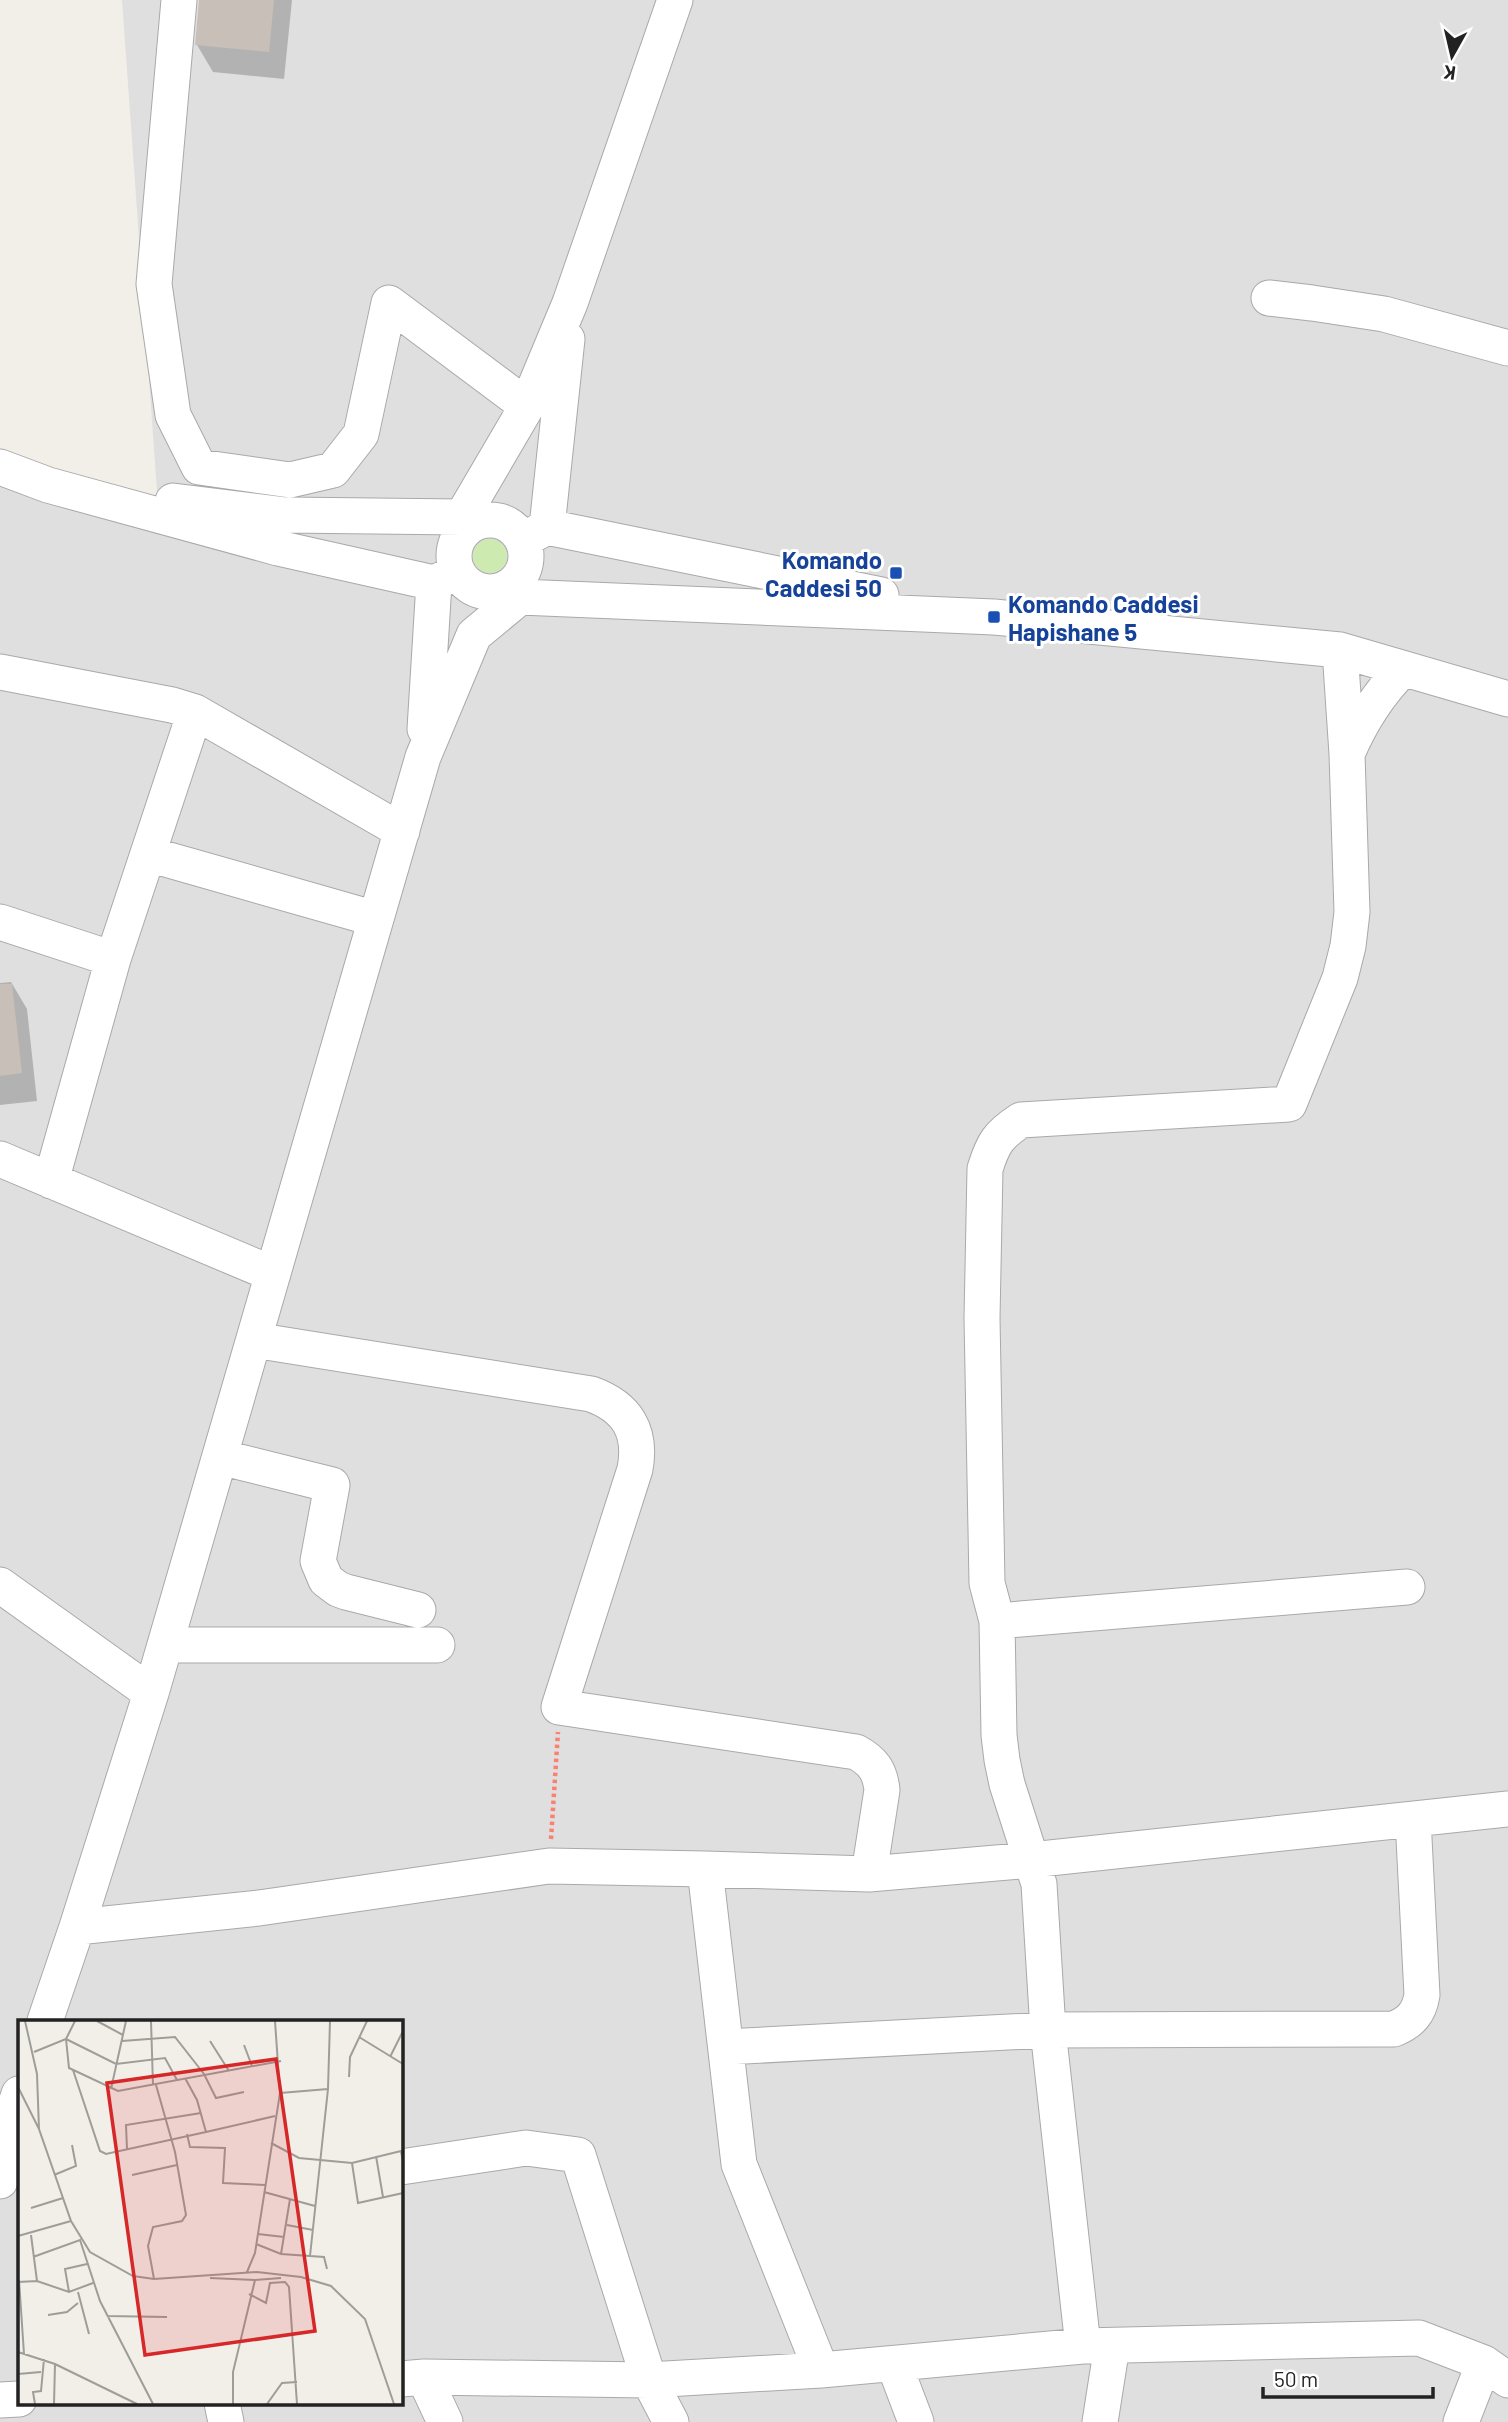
<svg xmlns="http://www.w3.org/2000/svg" width="1508" height="2422" font-family="Barlow,sans-serif">
	<style>
		.residential { fill: #e0dfdf; fill-rule: evenodd }
		.grass { fill: #cdebb0 }
		.shadow { fill: #0003 }
		.building { fill: #c7bfb8 }
		.lines { fill: none; stroke-linecap: round; stroke-linejoin: round }
		.minor-casing { stroke: #a9a9a9; stroke-width: 37 }
		.path { stroke: #fa8072; stroke-width: 4.5; stroke-dasharray: 3.5 3.5; stroke-linecap: butt }
		.minor { stroke: #fff; stroke-width: 35 }
		.transit-dot { fill: #1a4fb4; stroke: #fff; stroke-width: 2.5 }
		.labels { text-anchor: middle; dominant-baseline: central; stroke-width: 6; stroke-linejoin: round; paint-order: stroke }
		.transit-label { font-size: 24px; font-weight: bold; fill: #164399; stroke: #fff; text-anchor: end }
		.inset-road { fill: none; stroke: #9f9d99; stroke-width: 2 }
		.view { fill: #d62828; fill-opacity: 0.15; stroke: #d62828; stroke-width: 3.5 }
		.inset-edge { fill: none; stroke: #222; stroke-width: 3.5 }
	</style>
	<rect width="100%" height="100%" fill="#f2efe9"/>
	<path class="residential" d="M122 0H1508V2422H0V462L158 505ZM19 2021H401V2403H19Z"/>
	<path class="grass" d="M473 556a17 17 0 1 1 34 0a17 17 0 1 1-34 0Z"/>
	<path class="shadow" d="M200 0H292L284 79 213 72 197 45Z
		M11 982 27 1009 37 1101 0 1105V983Z"/>
	<path class="building" d="M199 0H274L269 52 195 45Z
		M0 984H12L22 1073 0 1076Z"/>
	<g class="lines">
		<defs>
			<path id="minor" d="M179 0 154 284 173 415 199 467 290 480 333 470 361 434 389 303 527 406
				M1269 298 1312 303 1384 314 1508 348
				M0 467 48 485 278 548 434 583 458 572
				M173 501 286 515 462 517
				M462 517 527 406 570 303 675 0
				M454 556a36 36 0 1 1 72 0a36 36 0 1 1-72 0Z
				M547 527 567 339
				M523 540 547 527 881 595
				M506 588 520 597 994 617 1340 650 1508 699
				M0 672 172 705 195 712 402 831
				M425 729 434 583
				M1347 754C1361 721 1378 694 1403 669
				M148 854 376 919
				M0 922 113 959
				M0 1159 273 1274
				M51 1181 113 959 195 712
				M254 1340 591 1394C627 1407 642 1431 635 1469L559 1707 856 1752C873 1761 880 1771 882 1790L869 1874
				M220 1457 332 1485 318 1561 326 1580 338 1589 346 1592 418 1610
				M0 1585 151 1693
				M997 1621 1407 1587
				M165 1645H437
				M77 1927 259 1908 549 1866 705 1869
				M45 2021 77 1927 151 1693 423 757 474 635 520 597
				M726 2047 1048 2030 1394 2029C1411 2022 1419 2013 1422 1995L1413 1819
				M401 2167 526 2148 578 2155 649 2380 671 2422
				M0 2181 11 2118 19 2094
				M1083 2346 1048 2030 1039 1884 1007 1784 1002 1760 999 1735 997 1621 987 1583 982 1318 985 1169C993 1143 998 1135 1021 1120L1289 1104 1340 978 1348 946 1352 912 1347 754 1340 650
				M894 2364 916 2422
				M821 2370 739 2164 705 1869 869 1874 1031 1860 1508 1809
				M424 2377 445 2422
				M401 2379 424 2377 649 2380 821 2370 1083 2346 1419 2338 1484 2363 1508 2380
				M0 2400 19 2399
				M222 2403 226 2422
				M1100 2422 1112 2346
				M1461 2422 1484 2363"/>
		</defs>
		<use href="#minor" class="minor-casing"/>
		<path class="path" d="M551 1839 558 1732"/>
		<use href="#minor" class="minor"/>
	</g>
	<g class="transit-dot">
		<rect x="889" y="566" width="14" height="14" rx="3.5"/>
		<rect x="987" y="610" width="14" height="14" rx="3.5"/>
	</g>
	<g class="labels">
		<g class="transit-label">
			<text x="882" y="559">Komando<tspan x="882" dy="28">Caddesi 50</tspan></text>
			<text x="1008" y="603" text-anchor="start">Komando Caddesi<tspan x="1008" dy="28">Hapishane 5</tspan></text>
		</g>
	</g>
	<g transform="translate(18 2020)">
		<rect width="385" height="385" fill="#f2efe9"/>
		<path class="inset-road" d="M7 1 19 54 21 109 53 201 72 232 115 256 136 259 239 252 283 257 313 266 347 299 376 384M79 1 105 15M133 1 135 65M341 17 385 44M48 19 51 48 100 71 263 41M48 19 98 44 147 38 159 60M104 21 157 17 186 54 198 78 226 72M192 21 211 51M226 25 234 46M16 32 48 19 57 1M372 37 385 11M55 50 82 131 88 134 188 112 179 80 167 58M331 57 332 37 349 1M0 67 21 109M93 69 108 1M262 73 310 69M188 112 257 96M169 114 172 127 207 128 205 163 247 165M253 123 281 138 334 143 383 131 385 142M109 129 108 105 183 93M358 136 365 177M334 143 340 183 385 173M36 155 58 146 54 125M114 155 159 145M246 172 297 186M13 188 45 178M269 205 295 210M240 214 266 217M13 215 19 261M0 216 53 201M238 224 263 234 306 237 309 249M263 234 272 179M292 236 310 69 312 1M15 237 62 220 82 281 135 384M229 252 237 233 262 73 257 1M192 258 237 260M136 259 130 226 135 207 164 201 168 195 157 132 138 65M1 260 6 334M237 260 263 258M0 262 19 261 51 272 75 263M51 272 47 249 69 244M60 272 71 314M231 274 248 283 252 263 267 262 271 267 279 384M30 295 49 292 60 283M89 296 149 297M0 332 37 344 119 384M0 354 23 352M17 384 15 372 23 371 26 339M36 384 37 344M215 384V352L237 260M249 384 264 363 279 362"/>
		<path class="view" d="M258 39 297 311 127 335 89 63Z"/>
		<rect width="385" height="385" class="inset-edge"/>
	</g>
	<g transform="translate(1452 56) rotate(188)" stroke="#ffffff" stroke-width="5" paint-order="stroke">
	<path d="M0-5L12 26L0 18L-12 26Z" fill="#222222"/>
	<text y="-10" font-size="19" font-weight="bold" text-anchor="middle" fill="#222222">K</text>
	</g>
	<path d="M1263 2387v10h170v-10" fill="none" stroke="#222222" stroke-width="3.5"/>
	<text x="1274" y="2387" font-size="21" fill="#222222" stroke="#ffffff" stroke-width="5" paint-order="stroke">50 m</text>
</svg>
